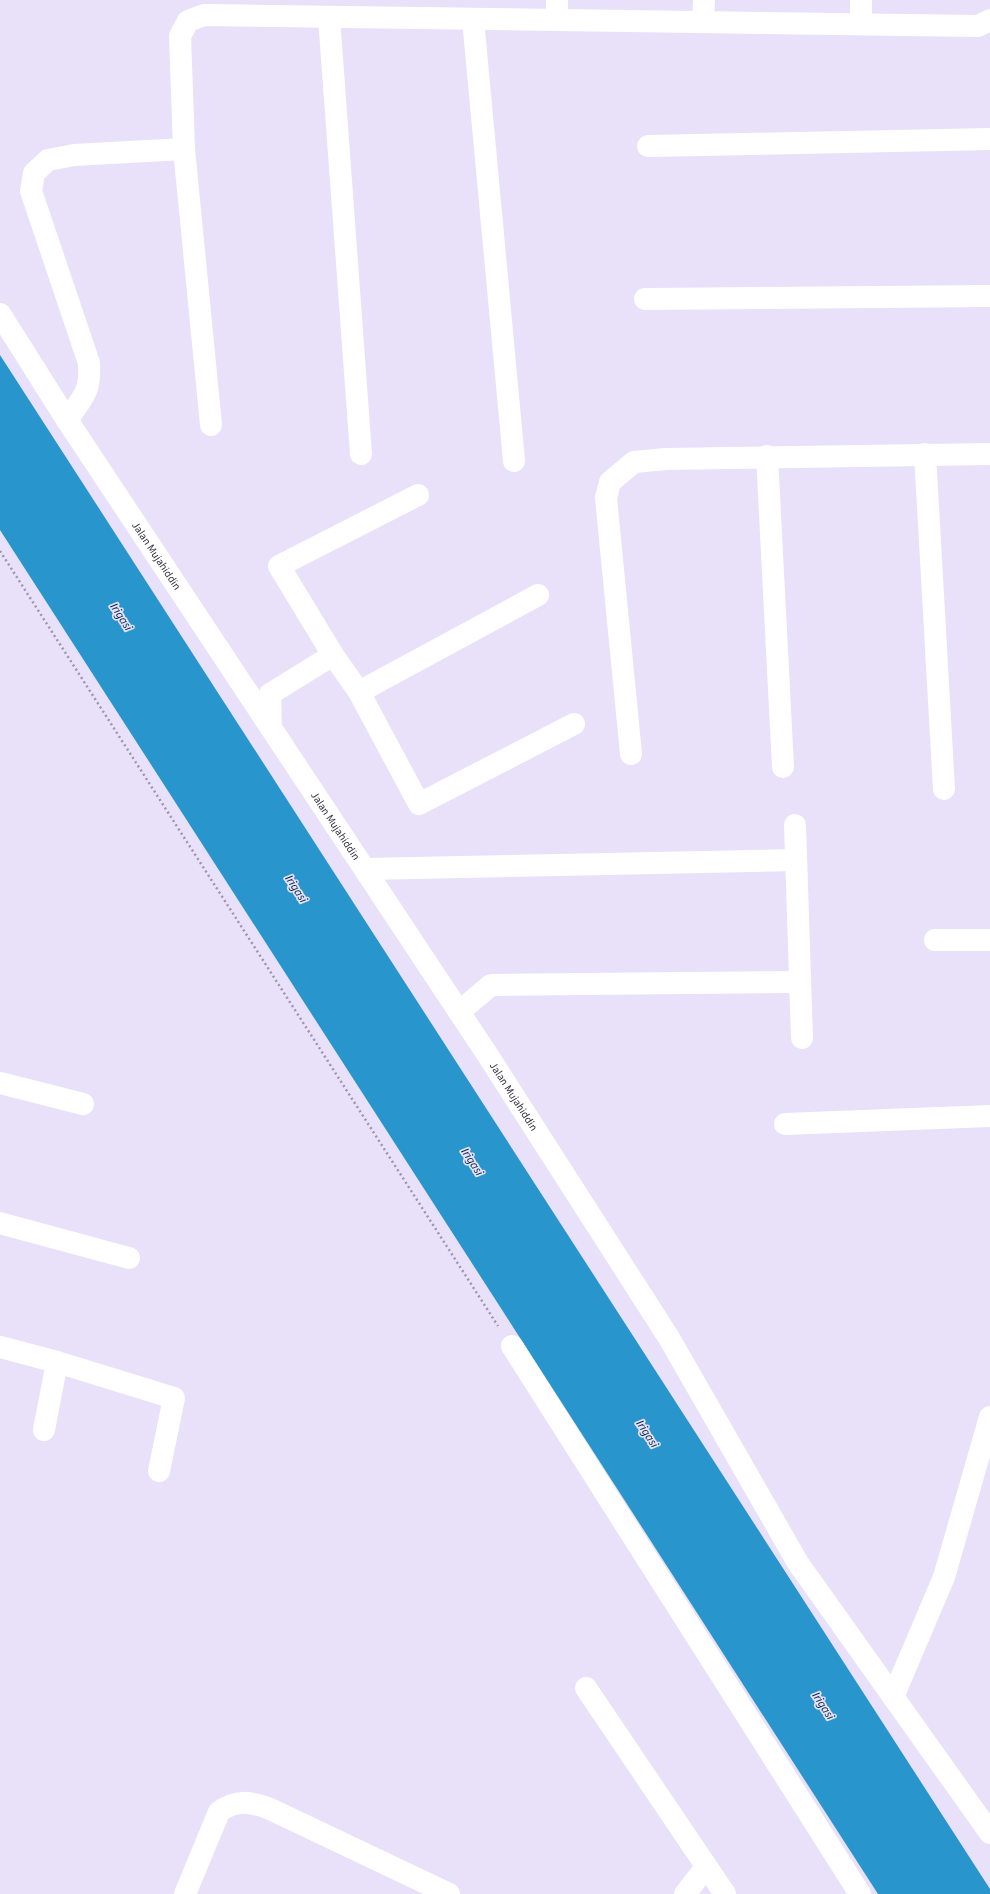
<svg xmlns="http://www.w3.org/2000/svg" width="990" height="1894" font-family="'Source Sans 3',sans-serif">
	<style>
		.water { fill: #2995cd }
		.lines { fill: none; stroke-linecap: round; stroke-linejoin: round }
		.path { stroke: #9b96a8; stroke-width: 2.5; stroke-dasharray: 2 3; stroke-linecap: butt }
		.minor { stroke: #fff; stroke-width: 22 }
		.labels { text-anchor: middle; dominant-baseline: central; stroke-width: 3.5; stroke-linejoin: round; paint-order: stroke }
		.street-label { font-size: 11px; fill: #36333d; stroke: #e8e1f9 }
		.water-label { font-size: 12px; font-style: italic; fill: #002e45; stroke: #e8e1f9 }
	</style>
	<rect width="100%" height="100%" fill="#e8e1f9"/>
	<path class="water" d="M0 355 990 1889V1894H878L0 530Z"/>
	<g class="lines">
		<path class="path" d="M0 551 498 1326"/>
		<g class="minor">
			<path d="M557 0V20"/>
			<path d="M861 0V24"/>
			<path d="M329 17 361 454"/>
			<path d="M473 19 514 461"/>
			<path d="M703 22 704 0"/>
			<path d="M648 146 990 139"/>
			<path d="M184 149 211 425"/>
			<path d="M645 299 990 296"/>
			<path id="s1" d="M0 314 67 420 487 1054 669 1338 798 1563 990 1833"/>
			<path d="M67 420C83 397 91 392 89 363L31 191 34 173 48 160 74 155 184 149 180 36 188 21 204 15 978 26 990 20"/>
			<path d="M925 454 944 789"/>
			<path d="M767 456 783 767"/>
			<path d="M418 495 279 566 333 655 359 692 419 804 574 724"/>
			<path d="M359 692 538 595"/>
			<path d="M271 728 270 694 333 655"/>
			<path d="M631 754 606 498 610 482 634 462 666 459 990 454"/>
			<path d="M795 825 802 1038"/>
			<path d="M365 869 796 860"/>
			<path d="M935 940H990"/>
			<path d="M459 1012 491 985 800 982"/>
			<path d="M0 1083 83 1104"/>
			<path d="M785 1124 990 1116"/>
			<path d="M0 1223 129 1258"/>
			<path d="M512 1346 860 1894"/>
			<path d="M0 1347 57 1362 174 1398 159 1471"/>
			<path d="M44 1430 57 1362"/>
			<path d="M586 1688 725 1894"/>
			<path d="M893 1697 944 1577 990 1417"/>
			<path d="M185 1894 219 1812C236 1799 250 1802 268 1808L449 1894"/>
			<path d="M685 1894 706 1867"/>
		</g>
	</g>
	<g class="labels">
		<g class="street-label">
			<text stroke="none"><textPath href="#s1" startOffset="288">Jalan Mujahiddin</textPath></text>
			<text stroke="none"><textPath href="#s1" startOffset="612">Jalan Mujahiddin</textPath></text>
			<text stroke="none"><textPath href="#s1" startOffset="936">Jalan Mujahiddin</textPath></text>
		</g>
		<g class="water-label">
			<text transform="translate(121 617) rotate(57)">Irigasi</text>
			<text transform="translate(296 889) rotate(57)">Irigasi</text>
			<text transform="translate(472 1162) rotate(57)">Irigasi</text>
			<text transform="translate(647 1434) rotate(57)">Irigasi</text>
			<text transform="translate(823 1706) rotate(57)">Irigasi</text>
		</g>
	</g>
</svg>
